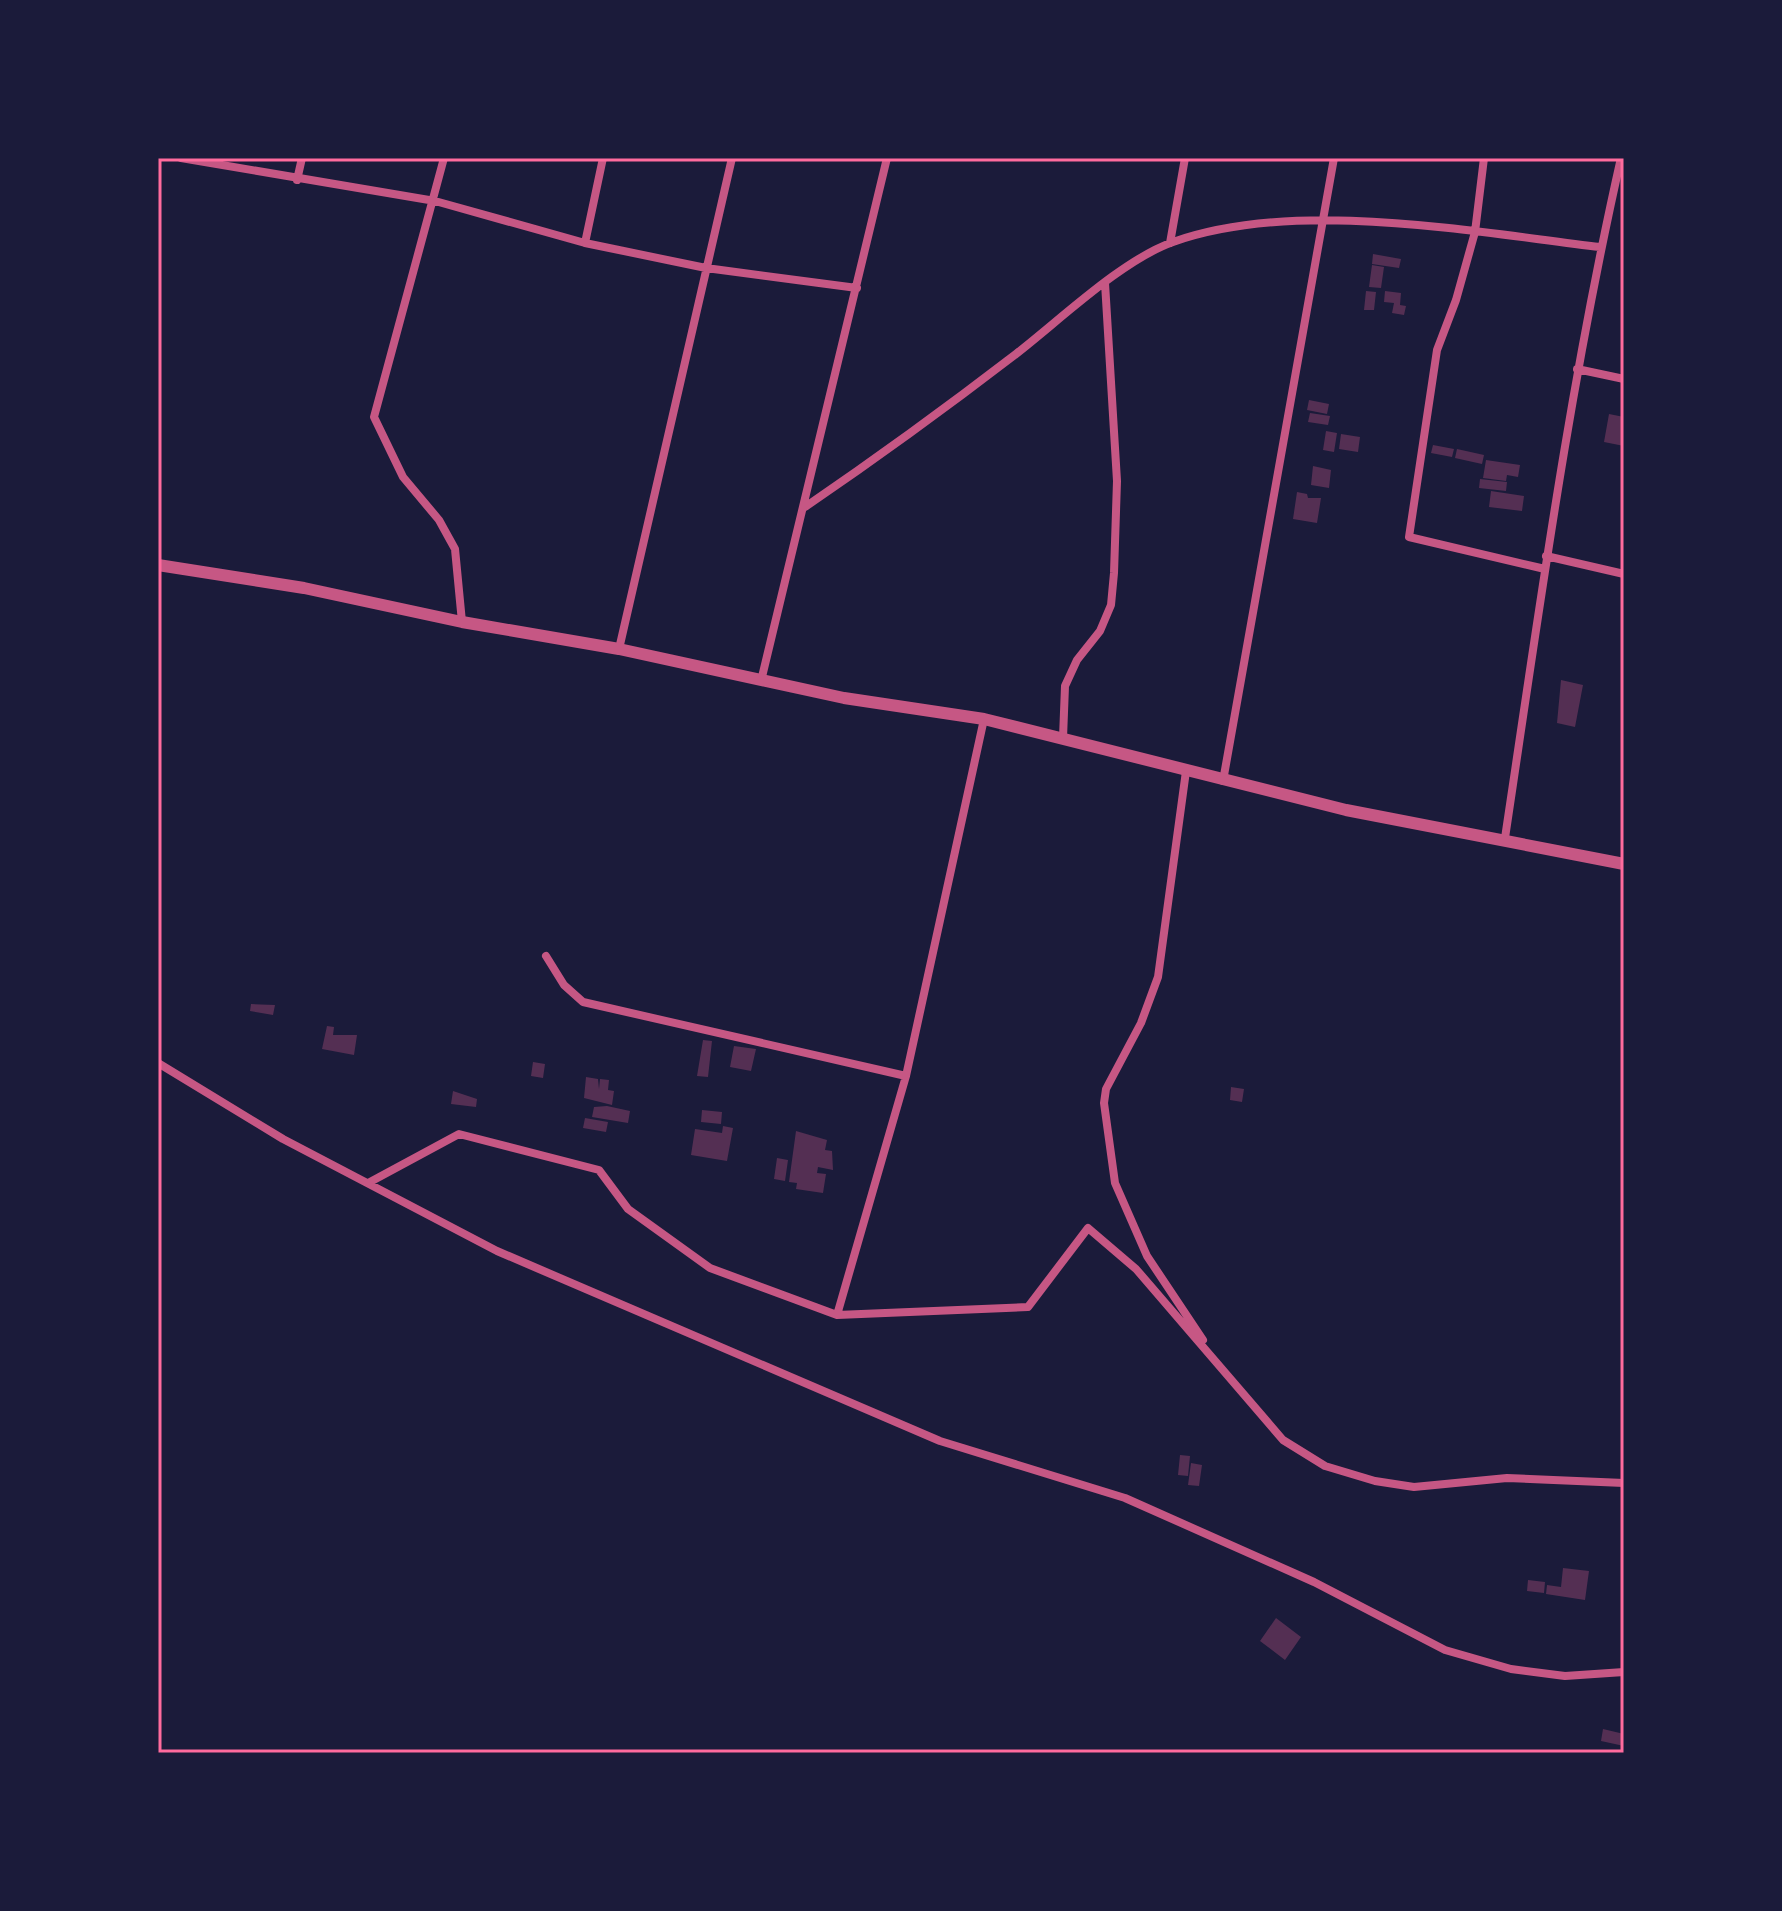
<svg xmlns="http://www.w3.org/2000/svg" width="1782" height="1911" font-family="'Exo 2',sans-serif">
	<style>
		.building { fill: #542f53 }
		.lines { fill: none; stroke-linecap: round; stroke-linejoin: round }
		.minor { stroke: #c65784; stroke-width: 8 }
		.tertiary { stroke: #c65784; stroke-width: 12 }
		.neatline { fill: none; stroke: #ff6b9d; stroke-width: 3 }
	</style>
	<rect width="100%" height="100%" fill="#1b1b3a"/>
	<path class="building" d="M1373 254 1401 259 1399 268 1372 264Z
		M1372 265 1384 267 1381 288 1369 287Z
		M1366 291 1376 292 1374 310H1364Z
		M1385 291 1401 293 1400 305 1406 306 1404 315 1392 313 1394 303 1384 302Z
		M1309 400 1329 404 1327 414 1307 410Z
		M1310 413 1330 416 1328 425 1308 422Z
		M1609 414 1624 417V446L1604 442Z
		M1326 431 1337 433 1334 452 1323 450Z
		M1341 434 1360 437 1358 452 1339 449Z
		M1433 445 1454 449 1452 457 1431 453Z
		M1457 449 1484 455 1482 464 1455 458Z
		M1486 460 1520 465 1518 477 1507 475 1506 481 1483 478Z
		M1313 466 1331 470 1329 488 1311 485Z
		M1480 479 1507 482 1506 491 1479 488Z
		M1491 491 1524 496 1522 511 1489 507Z
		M1297 492 1307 494 1308 498H1321L1317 523 1293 519Z
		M1561 680 1583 685 1575 727 1557 723Z
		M251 1004 275 1005 273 1015 250 1011Z
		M327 1026 334 1027 333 1035H357L354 1055 322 1049Z
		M703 1040 712 1041 708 1077 697 1076Z
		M734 1046 756 1049 751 1071 730 1067Z
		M533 1062 545 1064 543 1078 531 1076Z
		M586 1077 598 1079 599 1089 600 1079 609 1080 608 1090 614 1091 612 1105 584 1098Z
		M1231 1087 1244 1089 1242 1102 1230 1100Z
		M453 1091 477 1099 476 1107 451 1104Z
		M607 1106 630 1111 628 1123 592 1117 594 1107Z
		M702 1110 722 1112 721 1124 701 1122Z
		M585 1118 608 1122 606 1132 583 1128Z
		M723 1126 733 1128 727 1161 691 1155 695 1129 722 1133Z
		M796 1131 827 1140 825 1150 832 1151 833 1170 818 1167 817 1173 826 1174 823 1193 796 1189 797 1183 789 1182Z
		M777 1158 788 1160 785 1181 774 1179Z
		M1180 1455 1190 1456 1188 1476 1178 1475Z
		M1191 1463 1202 1465 1199 1486 1188 1485Z
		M1563 1568 1589 1571 1585 1600 1546 1594 1547 1585 1561 1587Z
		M1528 1580 1545 1582 1544 1593 1527 1591Z
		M1276 1618 1301 1637 1285 1660 1260 1641Z
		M1603 1729 1624 1734V1746L1601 1741Z"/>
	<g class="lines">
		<path class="minor" d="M181 158 435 201 585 243 706 268 857 288
			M444 158 374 417 403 477 439 520 455 549 462 622
			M1484 158 1475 232 1456 300 1437 350 1409 537 1545 569
			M297 180 302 158
			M585 243 603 158
			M1170 243 1185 158
			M1577 369 1624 379
			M805 507C877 458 947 407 1016 354 1060 320 1122 260 1173 242 1297 198 1472 232 1600 247
			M1546 556 1624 574
			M619 649 732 158
			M761 681 887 158
			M1063 738 1065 686 1077 660 1100 631 1111 605 1114 573 1117 481 1105 283
			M1186 771 1158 977 1141 1023 1106 1089 1104 1103 1115 1183 1147 1256 1203 1340
			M1223 781 1334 158
			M1505 838C1539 611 1570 383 1621 158
			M546 956 564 985 583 1002 906 1076
			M158 1063 283 1139 497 1251 940 1441 1125 1498 1314 1582 1445 1650 1511 1669 1565 1676 1624 1672
			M370 1182 459 1134 599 1170 628 1209 710 1268 837 1315 1028 1307 1088 1228 1136 1269 1283 1440 1325 1466 1375 1481 1414 1487 1507 1478 1624 1483
			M837 1315 906 1076 984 719"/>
		<path class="tertiary" d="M158 565 304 588 462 622 619 649 844 698 984 719 1346 810 1624 864"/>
	</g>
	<rect width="1782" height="1911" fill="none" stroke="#1b1b3a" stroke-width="320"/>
	<rect x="160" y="160" width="1462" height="1591" class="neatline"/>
</svg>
